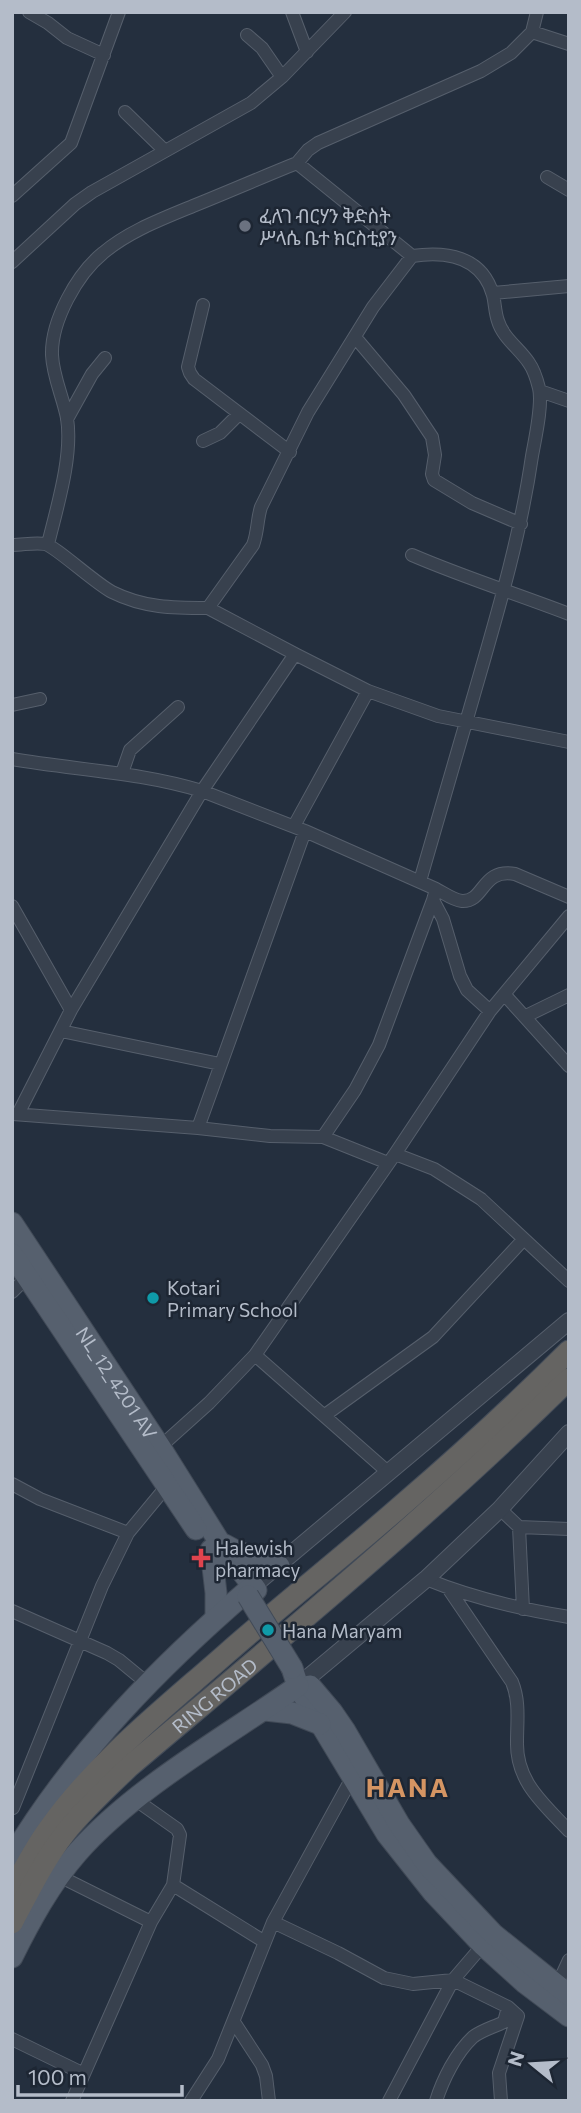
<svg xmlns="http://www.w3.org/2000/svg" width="581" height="2113" font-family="Commissioner,'Noto Sans Ethiopic',sans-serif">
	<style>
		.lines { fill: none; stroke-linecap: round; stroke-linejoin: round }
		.minor-casing { stroke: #565f6c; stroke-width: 14 }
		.tertiary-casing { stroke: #565f6c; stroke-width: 18 }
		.primary-casing { stroke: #414a57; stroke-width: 23 }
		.trunk-casing { stroke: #434c59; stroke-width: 23 }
		.minor { stroke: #38414e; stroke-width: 12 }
		.tertiary { stroke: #38414e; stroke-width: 16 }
		.primary { stroke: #56606e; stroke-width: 21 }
		.trunk { stroke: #656462; stroke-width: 21 }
		.primary-bridge-casing { stroke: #414a57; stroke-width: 23; stroke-linecap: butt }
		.primary-bridge { stroke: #56606e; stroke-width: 21 }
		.worship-dot { fill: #6b7280; stroke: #1d2633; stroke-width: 2.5 }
		.culture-dot { fill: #0f9aa8; stroke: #1d2633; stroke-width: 2.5 }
		.health-dot { fill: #e0444e; stroke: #1d2633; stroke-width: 2.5 }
		.labels { text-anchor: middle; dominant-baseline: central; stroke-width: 5; stroke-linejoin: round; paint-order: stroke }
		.poi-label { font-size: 19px; fill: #b4bcc9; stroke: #1d2633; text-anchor: start }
		.street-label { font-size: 19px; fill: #b4bcc9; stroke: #1d2633 }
		.district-label { font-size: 26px; font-weight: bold; letter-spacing: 2px; fill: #d59563; stroke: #1d2633 }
	</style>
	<rect width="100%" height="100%" fill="#242f3e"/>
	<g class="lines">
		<defs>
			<path id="minor" d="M29 12 48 23 67 38 104 55
				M292 12 307 52
				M537 12 532 32 569 44
				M247 35 262 48 282 77
				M125 112 165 151
				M547 177 569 190
				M12 196 71 143 119 12
				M412 256 297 163 308 150 318 143 481 71 511 53 532 32
				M12 262 75 204 92 192 251 103 282 77 345 12
				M493 293 569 286
				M203 305 188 367 190 373 194 379 290 452
				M355 337 404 395 432 437 435 455 432 474 434 480 472 503 521 524
				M540 391 569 401
				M67 419 92 374 105 358
				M203 441 220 433 239 414
				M48 544C57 507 73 456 67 418 63 397 53 377 52 355 51 321 77 274 103 253 129 231 162 219 193 206 228 192 262 177 297 163
				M12 545C23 545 35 542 45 544 55 546 96 584 112 592 144 608 173 608 208 608L253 545C258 532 257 519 261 507L308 412 373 307 412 256C446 251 482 256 493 295 495 303 495 313 498 321 503 338 520 349 529 363 534 370 537 380 539 388 543 404 535 439 532 456 520 539 496 618 473 698 455 759 438 820 420 881
				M412 555C463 577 517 594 569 614
				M208 608 295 654
				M12 705 40 699
				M12 759C76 770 140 772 202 791L295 654 368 691 438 716 569 742
				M122 773 130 750 178 707
				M294 826 368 691
				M436 889C444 893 453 900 462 901 485 902 481 868 515 874L569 897
				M12 906 71 1010
				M504 994 569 1066
				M526 1016 569 995
				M61 1031 220 1064
				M13 1114 198 1128 270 1136 323 1137 355 1090 379 1045 433 900
				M18 1114 71 1010 202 791 305 831 436 889 433 900 443 919 460 976 467 990 490 1011
				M198 1128 305 831
				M323 1137 388 1163
				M395 1154 434 1169 481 1199 569 1281
				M12 1292 27 1277
				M255 1355 389 1473
				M325 1415 433 1337 523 1240
				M160 1447 209 1403 255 1355 395 1154 490 1011 569 916
				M12 1484 40 1499 128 1533
				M500 1509 519 1527 569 1529
				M519 1527 523 1609
				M426 1579C472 1598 520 1609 569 1617
				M448 1588 512 1682C520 1701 517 1722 517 1742 516 1782 544 1804 569 1831
				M12 1611 107 1653 119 1660 147 1683
				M13 1808 102 1586 128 1533 166 1487
				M59 1876 151 1922
				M173 1885 265 1942
				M273 1922 338 1953 384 1978 413 1984 453 1980 483 1945
				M554 1984 563 1973 569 1960
				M234 2022 262 2065 266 2076 269 2101
				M12 2039 84 2074
				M72 2101 151 1922 173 1885 180 1835 177 1829 136 1800
				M191 2101 218 2059 273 1922 353 1776
				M389 2101 453 1980 508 2007 518 2016 499 2073 501 2101
				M436 2101C443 2079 456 2053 473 2037 482 2030 494 2027 504 2022L508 2007"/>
			<path id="tertiary" d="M253 1586 569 1321
				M298 1686 426 1579 500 1509 569 1433"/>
			<g id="primary">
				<path id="s1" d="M12 1223 160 1447 220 1543 256 1590"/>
				<path d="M12 1254 196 1529"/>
				<path d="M225 1545 236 1551 279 1566"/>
				<path d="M211 1550 216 1593V1617"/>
				<path d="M292 1668 298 1686 387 1834 433 1892 483 1945 524 1982 569 2016"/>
				<path d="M310 1686 332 1712 345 1731 399 1824 427 1864 493 1934 569 1995"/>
				<path d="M265 1710 292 1713 320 1724"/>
				<path d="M12 1857C75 1752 161 1665 253 1586"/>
				<path d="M12 1957C30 1921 50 1884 77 1853 134 1788 227 1736 298 1686"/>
			</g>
			<g id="trunk">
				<path d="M12 1891C24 1869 35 1847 50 1827 98 1760 166 1707 227 1653 284 1603 344 1556 401 1506 459 1456 515 1405 569 1351"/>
				<path id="s2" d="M12 1923C28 1893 44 1860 65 1833 84 1809 108 1787 130 1766 279 1640 430 1516 569 1379"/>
			</g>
		</defs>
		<use href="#minor" class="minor-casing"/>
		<use href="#tertiary" class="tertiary-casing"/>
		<use href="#primary" class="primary-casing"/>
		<use href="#trunk" class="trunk-casing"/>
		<use href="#minor" class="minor"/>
		<use href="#tertiary" class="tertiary"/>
		<use href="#primary" class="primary"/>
		<use href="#trunk" class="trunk"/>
		<defs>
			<path id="primary-bridge" d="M248 1596 292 1668"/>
		</defs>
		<use href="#primary-bridge" class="primary-bridge-casing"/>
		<use href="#primary-bridge" class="primary-bridge"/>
	</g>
	<circle class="worship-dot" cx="245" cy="226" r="7"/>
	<g class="culture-dot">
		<circle cx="153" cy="1298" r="7"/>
		<circle cx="268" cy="1630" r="7"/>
	</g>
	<path class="health-dot" d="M197.5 1547.5h7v7h7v7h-7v7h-7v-7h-7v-7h7z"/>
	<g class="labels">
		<g class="poi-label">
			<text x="259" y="215">ፈለገ ብርሃን ቅድስት<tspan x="259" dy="22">ሥላሴ ቤተ ክርስቲያን</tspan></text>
			<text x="167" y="1287">Kotari<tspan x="167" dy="22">Primary School</tspan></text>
			<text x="215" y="1547">Halewish<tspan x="215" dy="22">pharmacy</tspan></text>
			<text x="282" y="1630">Hana Maryam</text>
		</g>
		<g class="street-label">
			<text stroke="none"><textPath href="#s1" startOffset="191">NL_12_4201 AV</textPath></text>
			<text stroke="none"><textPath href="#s2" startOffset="308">RING ROAD</textPath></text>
		</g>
		<g class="district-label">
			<text x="408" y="1786">HANA</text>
		</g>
	</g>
	<rect width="581" height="2113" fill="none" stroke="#b4bcc9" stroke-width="28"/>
	<g transform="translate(532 2064) rotate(288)" stroke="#1d2633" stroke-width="5" paint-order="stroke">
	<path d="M0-5L12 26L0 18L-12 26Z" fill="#b4bcc9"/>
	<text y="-10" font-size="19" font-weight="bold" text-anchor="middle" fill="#b4bcc9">N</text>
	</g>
	<path d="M18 2085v10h164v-10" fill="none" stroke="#b4bcc9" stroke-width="3.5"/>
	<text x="28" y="2085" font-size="21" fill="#b4bcc9" stroke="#1d2633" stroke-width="5" paint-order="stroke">100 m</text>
</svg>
